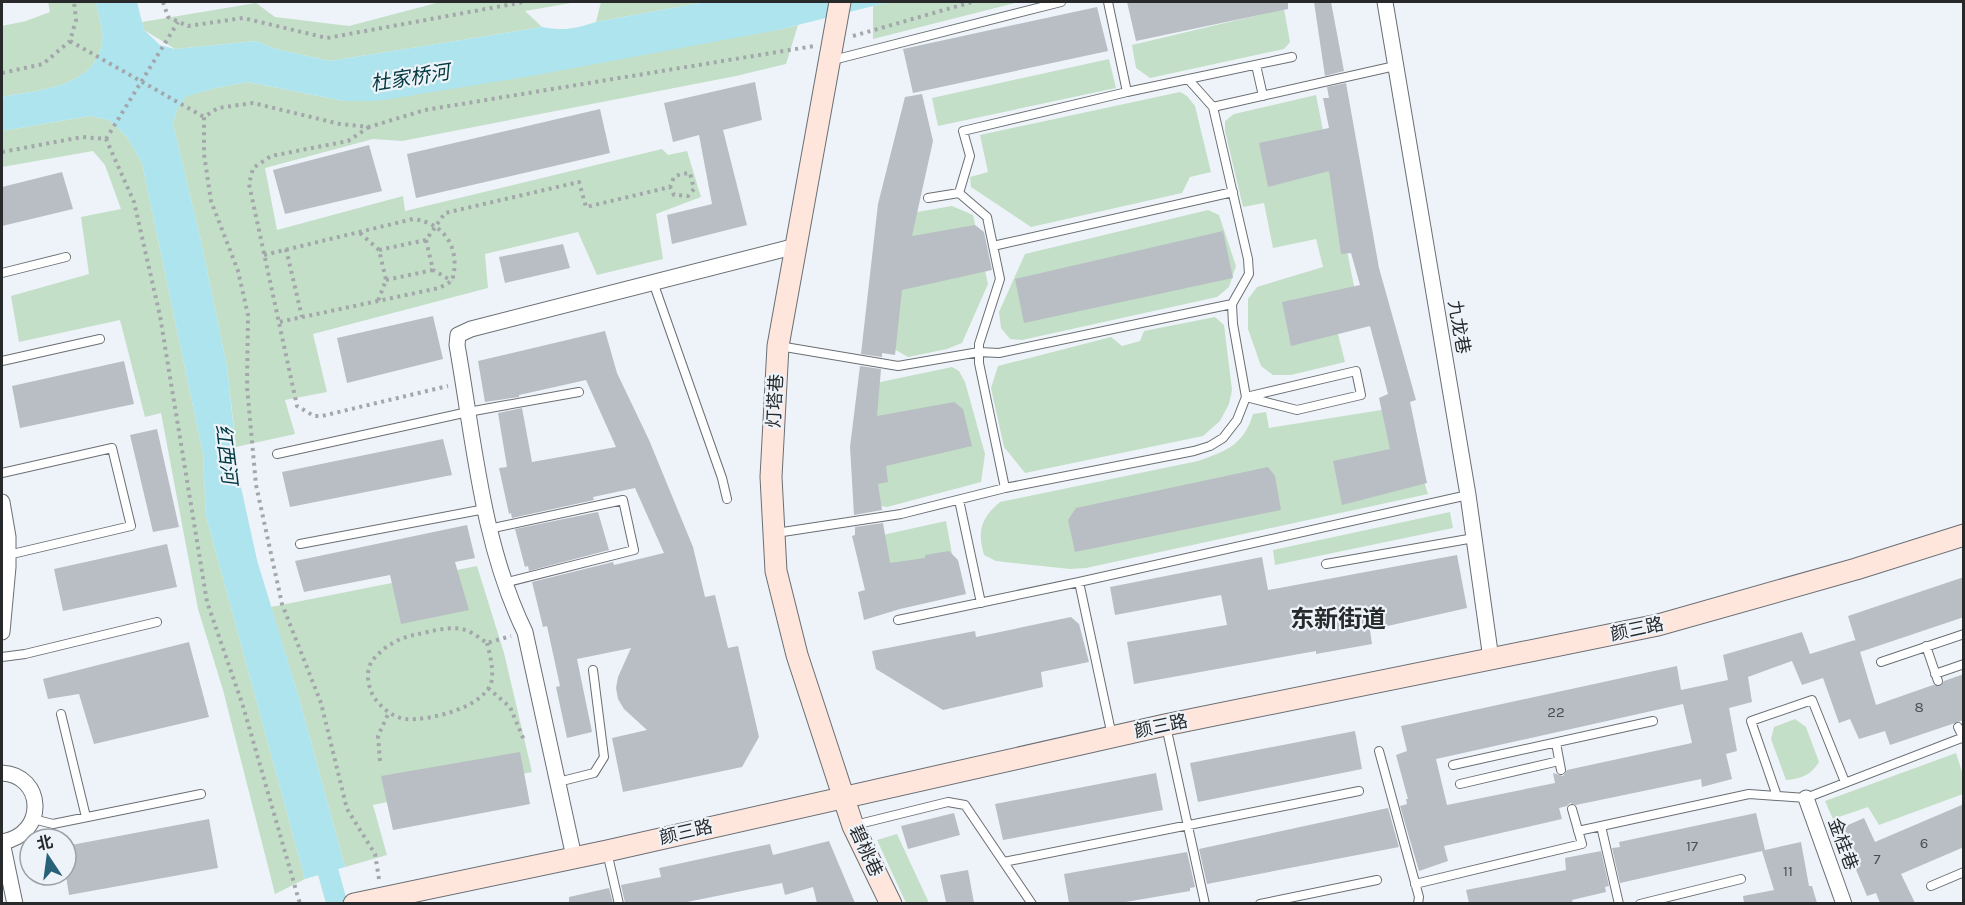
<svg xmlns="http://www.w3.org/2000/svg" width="1965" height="905" font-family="Karla,'Noto Sans SC',sans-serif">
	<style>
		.green { fill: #c4dfc7 }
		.water { fill: #ade4ed }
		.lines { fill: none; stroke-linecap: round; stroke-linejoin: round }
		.canal { stroke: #ade4ed; stroke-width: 21 }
		.building { fill: #b8bec4; fill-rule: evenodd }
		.lane-casing { stroke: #6a6f74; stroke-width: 10 }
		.street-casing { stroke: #6a6f74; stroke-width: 17 }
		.secondary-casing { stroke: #6a6f74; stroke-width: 23 }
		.path { stroke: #a3a7ac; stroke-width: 4; stroke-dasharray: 3 4.5; stroke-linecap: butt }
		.lane { stroke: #fff; stroke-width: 8 }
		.street { stroke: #fff; stroke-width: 15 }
		.secondary { stroke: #fee6dd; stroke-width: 21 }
		.labels { text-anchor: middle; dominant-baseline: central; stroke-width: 4.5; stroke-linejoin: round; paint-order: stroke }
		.number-label { font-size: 15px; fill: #4b4e51 }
		.street-label { font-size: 18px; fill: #27292b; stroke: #edf3f9 }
		.water-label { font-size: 20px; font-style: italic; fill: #033940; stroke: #edf3f9 }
		.district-label { font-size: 24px; font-weight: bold; fill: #27292b; stroke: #edf3f9 }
	</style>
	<rect width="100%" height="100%" fill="#edf3f9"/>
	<path class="green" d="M48 2H96C98 14 104 31 102 43 95 88 37 90 2 97V26L26 21 50 12Z
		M440 2H577L525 11 542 27 330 61 276 49 256 41 175 49 144 30 142 22 256 3 275 17 349 26Z
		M601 2H705L596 22Z
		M889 2H1019L873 39V6Z
		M1284 9 1290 42 1284 49 1150 78 1136 68 1132 45Z
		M798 25 786 64 736 76 402 141 373 139 265 168 277 230 403 196 405 211 662 149 668 155 687 151 701 197 656 214 663 259 597 275 578 232 485 254 488 288 313 334 327 392 285 400 295 434 236 447 227 367 201 241 173 124 177 109 186 96 216 88 247 82 344 101 778 30Z
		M1109 59 1116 88 938 126 932 98Z
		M1180 92 1187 96 1195 106 1211 172 1190 177 1182 193 1031 227 971 187 970 177 988 172 980 135Z
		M1316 95 1360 316 1335 322 1345 362 1291 375H1273L1261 366 1248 329V299L1257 287 1323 267 1316 239 1273 248 1264 203 1243 207 1225 131V121L1234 114Z
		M90 116 109 120 127 137 142 163 203 454 206 516 305 879 275 894 223 690 198 609 161 413 145 417 120 320 19 342 11 296 89 274 81 217 121 209 105 165 93 151 2 167V131Z
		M952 206 973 215 988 284 962 343 947 349 908 357 887 345 900 215Z
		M1208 210 1219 215 1236 266 1229 287 1217 297 1022 340 1010 339 1001 328 999 312 1025 254Z
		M1215 317 1224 325 1232 390 1229 404 1220 421 1203 436 1025 473 1004 447 991 388 998 366 1111 337 1122 346 1140 341 1144 331Z
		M952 367 959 371 965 382 985 454 981 482 887 507 873 505 871 384Z
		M1400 407 1428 494 1086 568 1070 569 996 561 984 555C977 531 981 518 1000 502L1198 461C1226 451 1244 445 1253 414L1266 412 1269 428Z
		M1450 512 1453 528 1275 565 1273 550Z
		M946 521 957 581 887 598 869 538Z
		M477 566 504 653 532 772 373 805 387 855 345 867 299 698 271 607Z
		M1795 719 1806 727 1819 762C1811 775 1801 779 1786 780L1771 739 1774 727Z
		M1956 753 1963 775V794L1879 825 1868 807 1833 819 1825 801Z
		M897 834 929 903H906L877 840Z"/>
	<path class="water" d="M96 2H137L144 30 160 45 175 49 256 41 276 49 330 61 542 27C563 31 575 29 596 22L705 2H889L778 30 537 75 377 101H344L247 82 216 88 187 96 177 109 173 124 201 241 227 367 239 478 257 560 299 698 345 867 305 879 206 516 203 454 142 163 127 137 109 120 90 116 2 131V97C37 90 95 88 102 43 104 31 98 14 96 2Z"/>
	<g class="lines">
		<path class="canal" d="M321 846 337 904"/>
	</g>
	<path class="building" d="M1127 2H1288V9L1136 41Z
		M1314 2H1331L1344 71 1325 76Z
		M1097 7 1108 51 913 93 903 49Z
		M755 82 762 120 723 130 747 225 672 244 667 215 712 204 699 135 673 142 664 103Z
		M1346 83 1379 268 1416 400 1410 402 1427 483 1342 505 1333 461 1390 449 1379 398 1388 394 1370 326 1291 346 1282 302 1360 285 1351 253 1341 254 1329 171 1268 187 1259 143 1329 128 1323 98H1329L1327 87Z
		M922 94 933 141 912 236 975 225 984 232 992 270 902 290 895 355 882 353V357L861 354 878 204 905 97Z
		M600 109 610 153 416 198 407 154Z
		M369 145 382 191 285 214 273 170Z
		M62 172 73 209 2 226V187Z
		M1223 231 1233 278 1024 323 1015 279Z
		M563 244 570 268 505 283 499 257Z
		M433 316 443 359 347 383 337 338Z
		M605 331 617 373 649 440 693 547 705 597 715 595 728 648 738 646 759 737 742 767 623 792 612 738 647 730 624 709 618 699 616 688 618 677 631 648 577 659 592 732 567 738 556 687 560 686 547 626 543 627 532 582 613 562 614 565 664 553 635 488 593 497 594 500 512 518 511 513 509 514 499 468 507 467 498 413 522 408 532 462 616 447 586 380 519 395V397L485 402 478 361Z
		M124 361 134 404 20 428 12 386Z
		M860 366 881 369 877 416 954 402 963 409 972 446 886 466 888 482 878 484 882 510 854 515 850 447Z
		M157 429 179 527 153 532 130 435Z
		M443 439 452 475 290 507 282 472Z
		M1268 467 1275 476 1281 510 1075 552 1068 520 1076 508Z
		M598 512 609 550 529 571 528 566 525 567 515 529Z
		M883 523 890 563 925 558V555L949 551 958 560 966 594 900 609 864 620 858 592 865 590 852 536 855 535V527Z
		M467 525 475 558 455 562 469 610 401 624 390 575 304 592 295 561Z
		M167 544 177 587 63 611 54 569Z
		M1457 555 1467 608 1370 630 1372 644 1316 654V651L1134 684 1127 642 1227 625 1221 595 1115 615 1110 587 1262 557 1268 590Z
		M1964 577V617L1860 652 1876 705 1933 685 1940 686 1944 681 1964 674V720L1890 745 1885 731 1859 739 1850 719 1839 723 1823 678 1802 685 1792 661 1748 677 1752 702 1729 708 1737 751 1726 754 1732 779 1702 787 1701 779 1576 805 1570 803 1567 806 1559 808 1562 819 1444 846 1448 861 1419 871 1400 806 1407 804 1406 799H1408L1396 755 1407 751 1401 726 1677 666 1681 690 1728 680 1723 655 1802 632 1810 654 1855 640 1856 642 1848 616ZM1683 704 1692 743 1567 770 1563 776 1553 773 1555 783 1447 805 1436 759Z
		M1071 617 1079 624 1089 662 1041 672 1043 687 943 710 876 669 872 651 975 631 976 637Z
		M189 642 209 717 94 744 79 694 48 699 43 679Z
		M1355 731 1362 769 1198 802 1190 763Z
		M520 752 530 804 393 830 381 776Z
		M1156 773 1163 810 1003 840 995 804Z
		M1964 804V847L1901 874 1915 903H1880L1876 893 1867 896 1839 829 1864 818 1875 842Z
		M1388 808 1399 847 1207 884 1199 849Z
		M954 813 960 835 908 849 901 826Z
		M1756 813 1765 850 1801 842 1809 886H1812L1817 903H1744L1743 896 1774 890 1762 851 1620 883 1612 848 1620 847 1619 842Z
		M209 819 218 868 69 895 66 876V846Z
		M829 841 855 903H817L813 887 785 895 782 883 682 903H625L621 885 661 877 659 868 770 844 773 855Z
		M1601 851 1609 886 1605 887 1606 892 1572 900 1573 903H1469L1466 890 1566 870 1565 858Z
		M1187 852 1195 887 1190 888V891L1120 903H1069L1064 874Z
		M968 870 974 903 946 902 940 875Z
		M609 888 613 903H569V897Z"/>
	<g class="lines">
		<defs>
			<path id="lane" d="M1108 2 1127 92
				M833 60 1061 2
				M1256 65 1263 96
				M1188 79 1213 107 1395 66
				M959 193 970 156 963 131 1127 92 1292 57
				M928 198 959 193 987 217 1000 279 979 344V363L1005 488
				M993 246 1233 192
				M2 273 66 257
				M653 282 722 478 727 499
				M779 346 898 366 979 352 999 353 1232 304
				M2 361 100 339
				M1356 371 1361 395 1297 410 1246 397Z
				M277 454 468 412 579 392
				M2 473 112 448 131 526 8 555
				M959 500 981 603
				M489 529 623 500 634 550 504 583
				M776 533 901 514 1005 488 1194 451 1210 446 1223 438 1237 420 1246 397 1233 324 1232 304 1249 274 1248 259 1213 107
				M300 544 485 509
				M1326 564 1474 538
				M1079 582 1112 736
				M898 620 1079 582 1468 495
				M1926 646 1938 681
				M2 657 25 654 157 622
				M1881 662 1964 634
				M1935 674 1964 664
				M61 714 86 817
				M1166 726 1205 904
				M1958 727 1964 739
				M1556 743 1561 770
				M1379 751 1419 897 1418 904
				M1453 765 1653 721
				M558 782 594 773 604 757 593 670
				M1460 784 1559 761
				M1777 796 1751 721 1812 700 1845 782
				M33 819 53 824 201 794
				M855 825 948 802 965 805 1032 904
				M1601 826 1619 904
				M1578 831 1749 794 1806 798 1964 737
				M607 852 619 904
				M1004 862 1359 791
				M1415 884 1582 844 1572 809
				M1931 886 1964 872
				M1260 904 1377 880
				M1640 904 1741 879"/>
			<path id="street" d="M1385 2 1468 495 1491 659
				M2 502 8 537V567L2 632
				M2 773C44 775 48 834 2 842
				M1806 798 1844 904
				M2 842 15 904
				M574 857 525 632C482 544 474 441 457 345L458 335 471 329 796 246"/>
			<path id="secondary" d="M840 2 778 346 771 477 776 571 797 655 853 826 891 904
				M354 904 607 851 1165 725 1658 625 1856 569 1964 535"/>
		</defs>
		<use href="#lane" class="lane-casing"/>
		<use href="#street" class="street-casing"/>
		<use href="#secondary" class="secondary-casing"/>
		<path class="path" d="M163 2 168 17 188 26 243 18 327 38 524 2
			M853 36 972 2
			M70 41 204 117
			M2 73 43 64 70 41 76 20 74 2
			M369 127 348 141 271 156 253 168 249 184 297 406 314 416H322L448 386
			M106 139 178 22
			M2 152 82 137 106 139 134 202 160 316 207 602 243 706 300 904
			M360 233 379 250 386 280 378 301
			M426 240 433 270 452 281
			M286 249 302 317
			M379 250 426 240 445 213 579 182 586 207 670 187 674 177 681 174 690 173 694 189 688 196 674 195 670 187
			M264 255 413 219C446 223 461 250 452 281L439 288 279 322
			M386 280 433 270
			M487 643C490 654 493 667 492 679 488 707 429 721 406 719 391 718 373 701 370 688 367 679 367 669 372 661 382 648 398 638 414 635 430 632 452 624 468 631 475 634 481 639 487 643L511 636
			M488 688 510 707 524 740
			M380 761 378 736 389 712
			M379 879 375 854 347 809 321 703 282 604 256 485 247 387 248 315 238 271 211 201 204 154V117L218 108 253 103 340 124 369 127 425 110 814 46"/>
		<use href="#lane" class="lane"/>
		<use href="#street" class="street"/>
		<use href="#secondary" class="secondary"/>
	</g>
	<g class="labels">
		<g class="number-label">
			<text x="1919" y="707">8</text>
			<text x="1556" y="712">22</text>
			<text x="1924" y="843">6</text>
			<text x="1692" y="846">17</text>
			<text x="1877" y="859">7</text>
			<text x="1788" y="871">11</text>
		</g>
		<g class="street-label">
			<text transform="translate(1459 327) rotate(80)">九龙巷</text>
			<text transform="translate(775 401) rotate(-87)">灯塔巷</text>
			<text transform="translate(1637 629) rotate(-12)">颜三路</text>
			<text transform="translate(1161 726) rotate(-12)">颜三路</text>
			<text transform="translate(686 832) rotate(-13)">颜三路</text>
			<text transform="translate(1843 844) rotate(70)">金桂巷</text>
			<text transform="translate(866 851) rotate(65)">碧桃巷</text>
		</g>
		<g class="water-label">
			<text transform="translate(410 78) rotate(-9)">杜家桥河</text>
			<text transform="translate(226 454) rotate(83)">红西河</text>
		</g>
		<g class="district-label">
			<text x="1338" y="619">东新街道</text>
		</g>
	</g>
	<rect width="1965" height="905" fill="none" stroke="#27292b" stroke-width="6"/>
	<g transform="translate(48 857) rotate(347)"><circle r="28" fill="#edf3f9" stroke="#9ea2a7" stroke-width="1.5"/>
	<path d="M0-4.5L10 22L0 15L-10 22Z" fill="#27627a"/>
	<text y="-9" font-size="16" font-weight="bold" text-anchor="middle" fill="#27292b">北</text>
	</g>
</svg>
